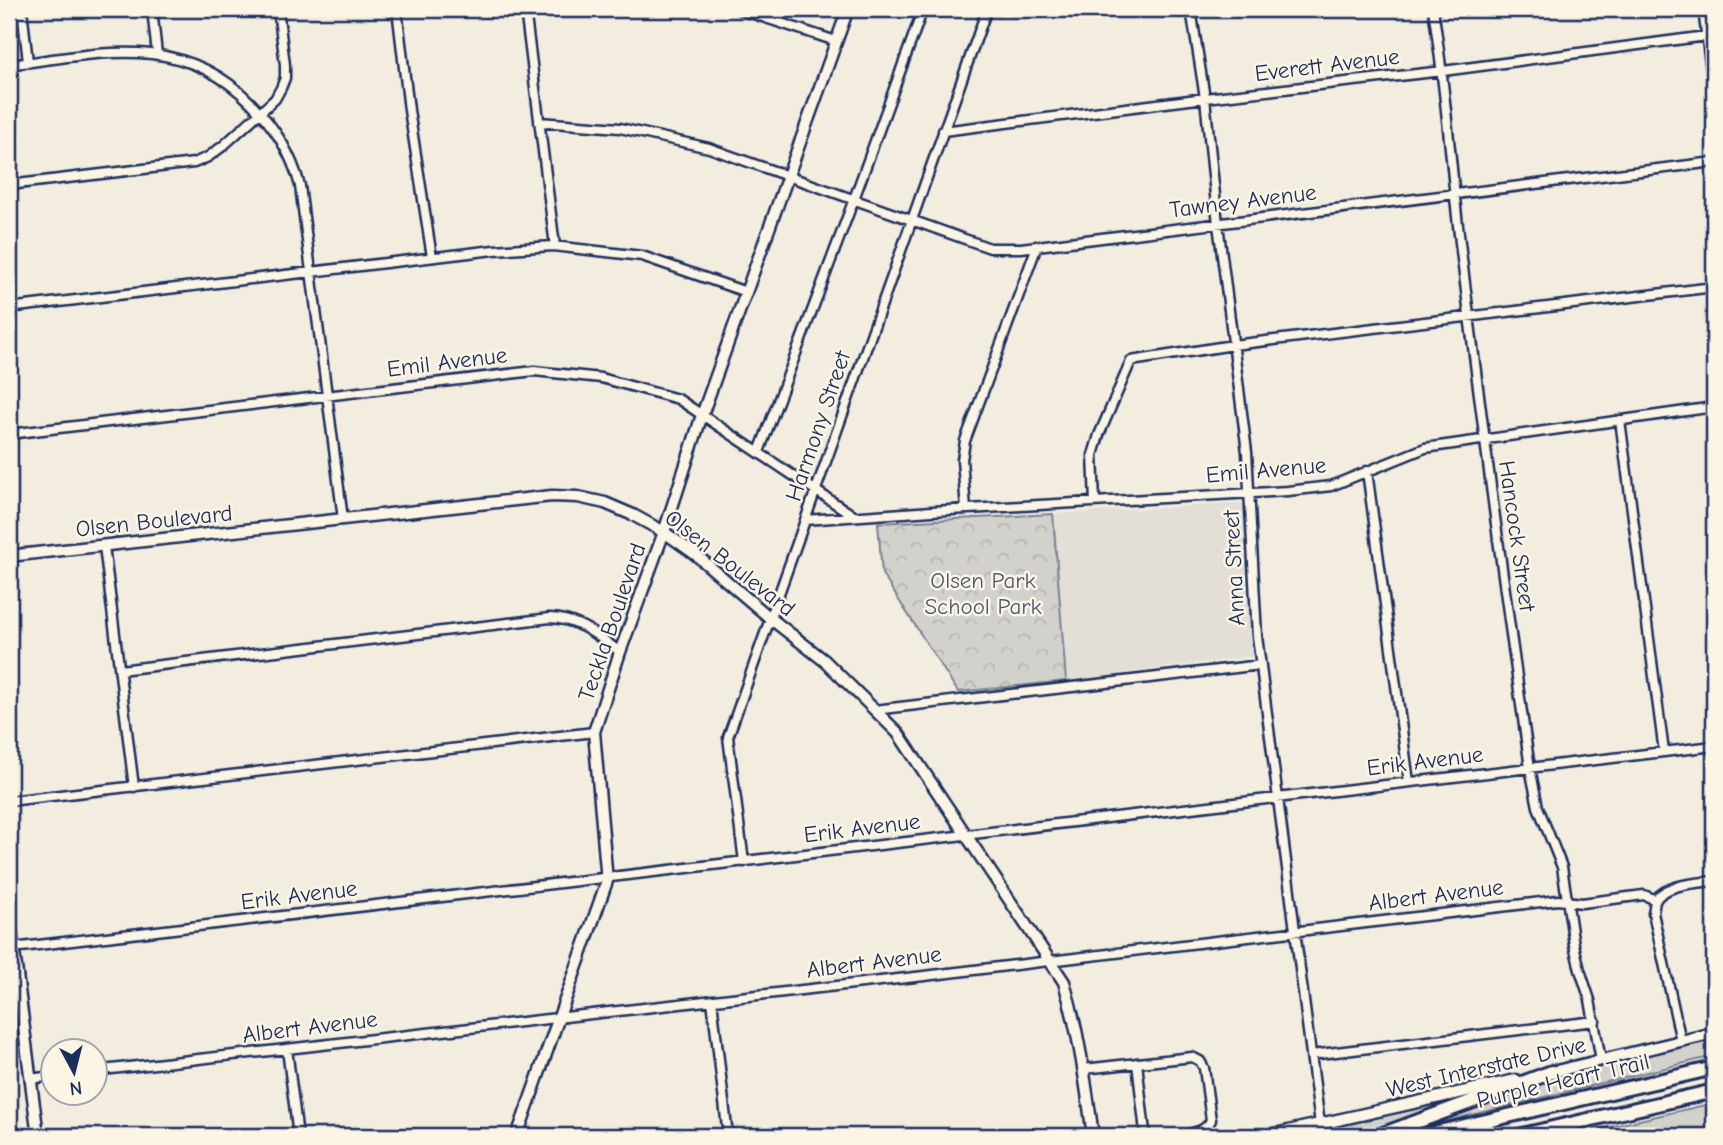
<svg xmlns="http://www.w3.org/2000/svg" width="1723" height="1145" font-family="'Comic Neue',sans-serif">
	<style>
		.built { fill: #e3dfd6 }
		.grass { fill: #d3d1cc; stroke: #778095; stroke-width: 2 }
		.forest { fill: url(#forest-crowns); stroke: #778095; stroke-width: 2 }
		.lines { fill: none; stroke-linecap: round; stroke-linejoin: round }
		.minor-casing { stroke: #1b2f5e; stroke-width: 13 }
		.major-casing { stroke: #1b2f5e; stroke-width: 15 }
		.highway-casing { stroke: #1b2f5e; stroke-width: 18 }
		.minor { stroke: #fcf5e5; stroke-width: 8 }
		.major { stroke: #fcf5e5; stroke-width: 10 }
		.highway { stroke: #fcf5e5; stroke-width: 12 }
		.labels { text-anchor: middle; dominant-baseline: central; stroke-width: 5; stroke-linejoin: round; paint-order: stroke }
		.street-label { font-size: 23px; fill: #1b2f5e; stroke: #fcf5e5 }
		.park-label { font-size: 23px; fill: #49587a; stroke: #fcf5e5 }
	</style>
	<defs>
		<pattern id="forest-crowns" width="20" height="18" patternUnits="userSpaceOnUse" patternTransform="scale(1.75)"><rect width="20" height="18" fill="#d3d1cc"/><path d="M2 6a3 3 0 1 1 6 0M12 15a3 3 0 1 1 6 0" fill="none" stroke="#b5b4b2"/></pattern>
	</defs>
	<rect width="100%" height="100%" fill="#f3ede0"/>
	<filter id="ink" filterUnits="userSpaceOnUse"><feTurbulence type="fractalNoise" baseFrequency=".0143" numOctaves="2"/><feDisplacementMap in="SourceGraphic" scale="14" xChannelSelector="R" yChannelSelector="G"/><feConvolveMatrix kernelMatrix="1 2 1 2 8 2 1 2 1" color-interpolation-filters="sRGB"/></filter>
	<g filter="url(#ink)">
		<path class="built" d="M1245 503 1254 656 1066 681 1053 514Z"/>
		<path class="grass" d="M1714 1040V1056L1430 1125V1121L1546 1078Z
			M1469 1096 1470 1100 1369 1136H1299Z
			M1714 1103V1136H1569Z"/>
		<path class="forest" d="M1053 514 1066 681 958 692 882 574 878 523Z"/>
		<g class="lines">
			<defs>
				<path id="minor" d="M22 9 28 62
					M152 9 157 54
					M397 9 409 110 432 257
					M525 9 555 246
					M738 9 836 41
					M1191 9 1205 98 1218 224 1247 452 1257 636 1320 1124
					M1433 9C1446 89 1451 171 1461 251 1482 424 1505 596 1530 768L1538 807 1562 867 1574 945 1580 970 1590 1000 1601 1060
					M1703 9 1714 96
					M9 65C98 54 181 31 251 103 274 126 292 155 300 186L343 519
					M539 122 620 128 709 148 990 248H1021L1714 162
					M943 131 1205 98 1443 71 1714 35
					M9 185 194 163 208 157 223 146 275 99 281 88 285 78V65L278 9
					M9 308 494 250 553 246 642 256 746 292
					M1620 420 1664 752
					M9 434 534 371 601 378 678 399 854 516
					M759 452 854 199 923 9
					M1367 471 1409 782
					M1095 502 1093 455 1099 435 1131 361 1233 345 1714 287
					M966 509 962 460 965 441 1037 246
					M805 520 932 511 1288 491 1331 486 1425 448 1714 407
					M104 546 134 787
					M120 670 550 618C579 619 598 636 620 652
					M874 710 1261 665
					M9 801 594 732
					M744 862 728 737 987 9
					M13 948 1714 746
					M712 1000 728 1136
					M1681 1041 1653 913C1654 909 1654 905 1655 901 1664 884 1698 883 1714 881
					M287 1049 298 1136
					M1311 1055 1595 1021
					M1137 1063 1145 1132 1148 1136
					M1084 1069 1192 1057 1200 1061 1204 1068 1211 1120C1205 1133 1191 1133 1178 1136
					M94 1071 924 976 1558 900 1582 903 1644 895 1656 900
					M30 1079 52 1076"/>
				<path id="major" d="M9 556 552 496 578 497 605 503 633 515 664 532 695 554 770 618 825 661 898 733 1064 982C1079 1033 1086 1084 1093 1136
					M9 913 38 1136
					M1548 1073 1714 1033
					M517 1136 607 881 594 732 620 652 664 532 702 415 848 9
					M1266 1136 1516 1080"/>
				<path id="highway" d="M1378 1136 1552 1072
					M1422 1136 1714 1068
					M1518 1136 1714 1091"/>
			</defs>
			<use href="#minor" class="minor-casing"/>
			<use href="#major" class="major-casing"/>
			<use href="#highway" class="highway-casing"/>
			<use href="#minor" class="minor"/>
			<use href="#major" class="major"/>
			<use href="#highway" class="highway"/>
		</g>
	</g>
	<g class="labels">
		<g class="street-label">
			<text transform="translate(1327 65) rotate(-7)">Everett Avenue</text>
			<text transform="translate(1243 201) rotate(-7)">Tawney Avenue</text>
			<text transform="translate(447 362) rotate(-7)">Emil Avenue</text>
			<text transform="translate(818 426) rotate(-71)">Harmony Street</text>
			<text transform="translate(1266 470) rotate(-5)">Emil Avenue</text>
			<text transform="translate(154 521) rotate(-6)">Olsen Boulevard</text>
			<text transform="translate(1517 536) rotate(82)">Hancock Street</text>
			<text transform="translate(730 563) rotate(38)">Olsen Boulevard</text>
			<text transform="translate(1234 568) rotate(-93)">Anna Street</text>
			<text transform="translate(612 622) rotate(-71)">Teckla Boulevard</text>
			<text transform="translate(1425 761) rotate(-7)">Erik Avenue</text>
			<text transform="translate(862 828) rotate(-7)">Erik Avenue</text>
			<text transform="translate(299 895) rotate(-7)">Erik Avenue</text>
			<text transform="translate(1436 895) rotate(-7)">Albert Avenue</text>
			<text transform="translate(874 962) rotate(-7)">Albert Avenue</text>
			<text transform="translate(310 1027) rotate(-7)">Albert Avenue</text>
			<text transform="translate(1486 1067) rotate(-13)">West Interstate Drive</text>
			<text transform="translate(1563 1081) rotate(-13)">Purple Heart Trail</text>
		</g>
		<g class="park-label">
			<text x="983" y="580">Olsen Park<tspan x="983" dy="26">School Park</tspan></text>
		</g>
	</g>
	<rect width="1723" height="1145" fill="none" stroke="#fcf5e5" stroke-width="35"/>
	<rect x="18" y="18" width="1688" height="1110" fill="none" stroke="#1b2f5e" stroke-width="2.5" filter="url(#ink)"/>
	<g transform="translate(74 1072) rotate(173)"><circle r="33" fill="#fcf5e5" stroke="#a2a6af" stroke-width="2"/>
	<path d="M0-5L12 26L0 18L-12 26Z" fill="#1b2f5e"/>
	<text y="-10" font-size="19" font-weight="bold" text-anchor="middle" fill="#1b2f5e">N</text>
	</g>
</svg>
